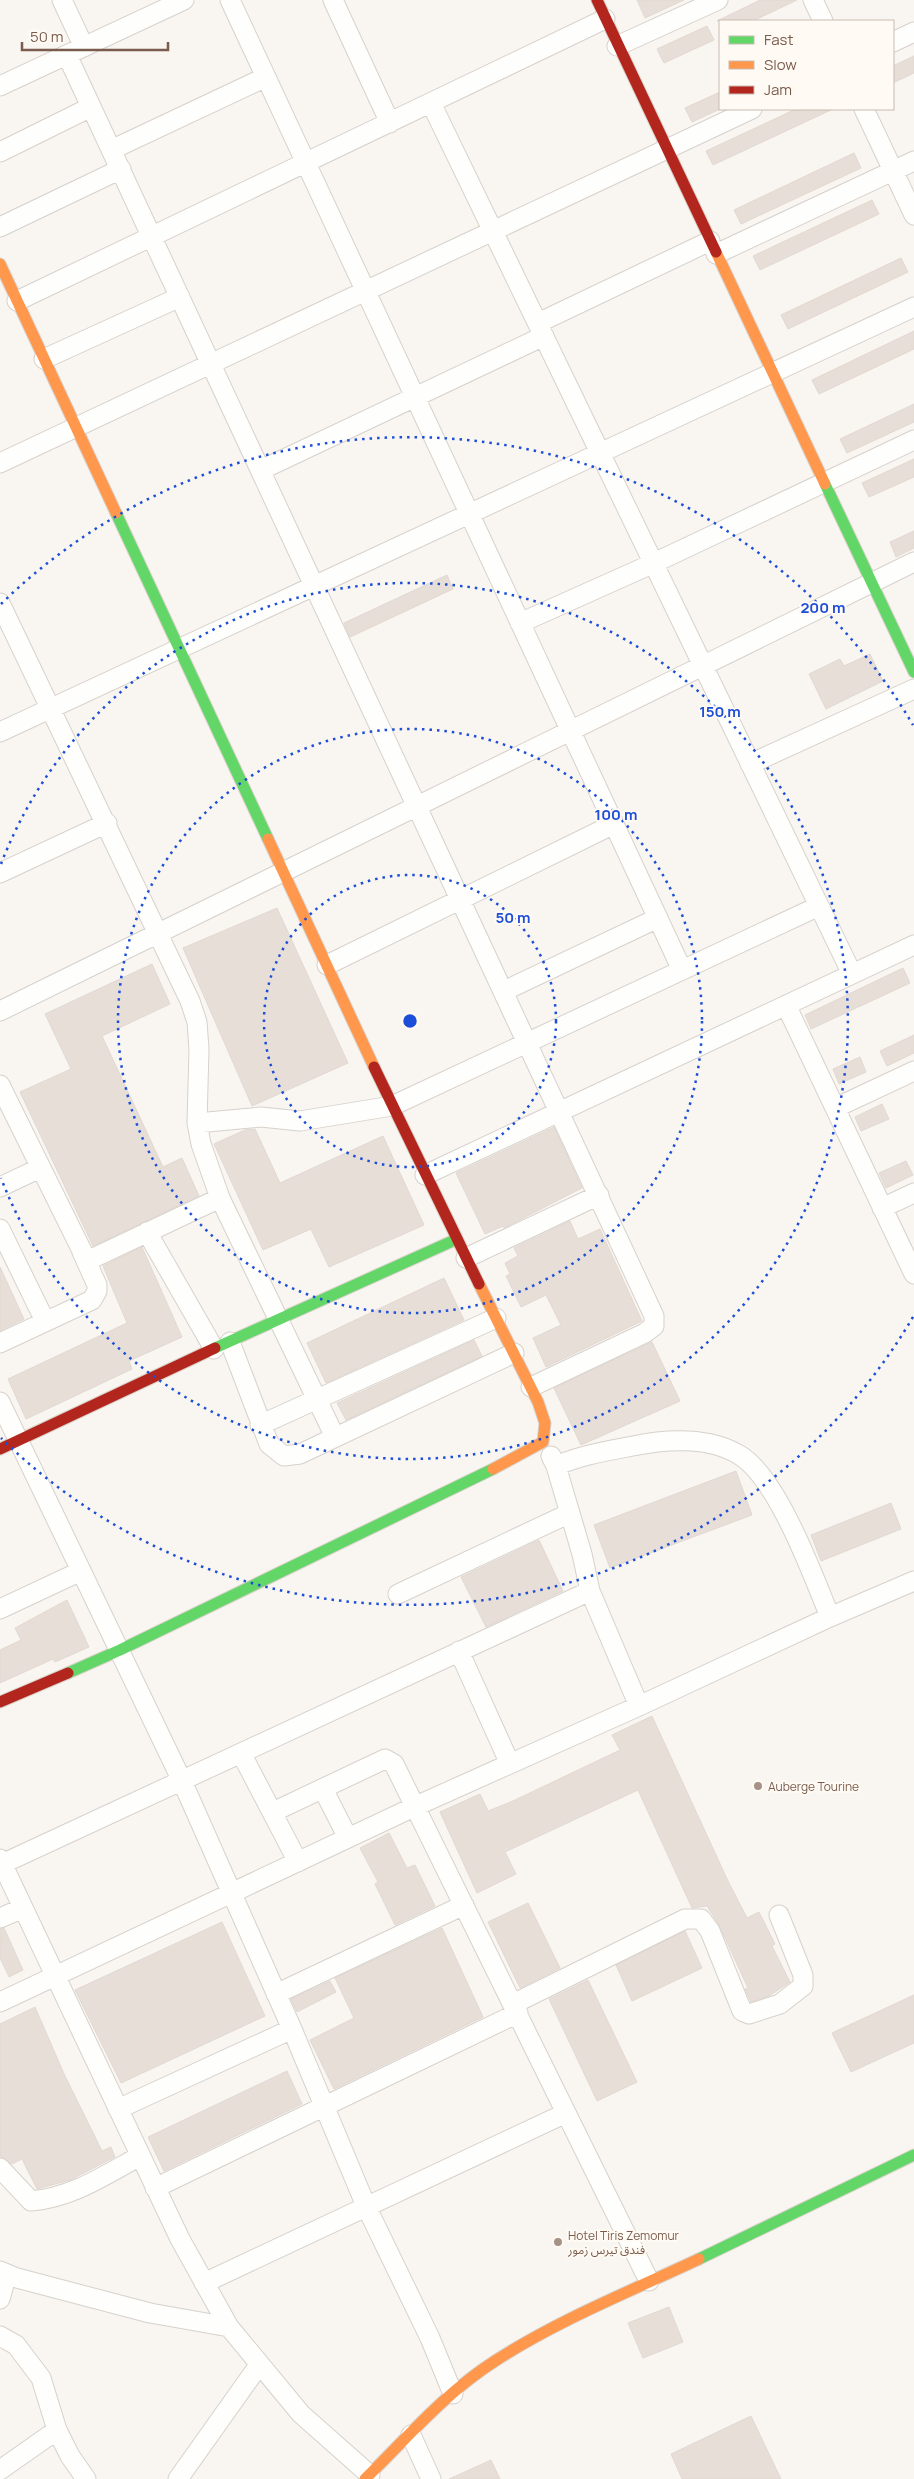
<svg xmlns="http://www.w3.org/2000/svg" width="914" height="2479" font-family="Manrope,'Noto Sans Arabic',sans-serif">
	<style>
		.building { fill: #e6ded7; stroke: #e2d8d2 }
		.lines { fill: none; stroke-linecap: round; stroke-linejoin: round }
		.street-casing { stroke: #d7d1cb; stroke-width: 21 }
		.fast-casing { stroke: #d9d2cb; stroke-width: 13 }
		.slow-casing { stroke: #d9d2cb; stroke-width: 13 }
		.jam-casing { stroke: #d9d2cb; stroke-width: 13 }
		.street { stroke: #fefefd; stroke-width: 19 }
		.fast { stroke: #63d668; stroke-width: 11 }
		.slow { stroke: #ff974d; stroke-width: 11 }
		.jam { stroke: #b3261e; stroke-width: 11 }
		.ring { fill: none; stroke: #1d4ed8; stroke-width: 2.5; stroke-dasharray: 2.5 5 }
		.poi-dot { fill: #a69286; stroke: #fffaf3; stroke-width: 2 }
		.labels { text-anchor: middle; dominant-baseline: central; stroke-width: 4; stroke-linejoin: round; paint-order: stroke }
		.poi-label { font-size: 12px; fill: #7a5c4d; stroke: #fffaf3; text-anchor: start }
		.centre { fill: #1d4ed8; stroke: #fffaf3; stroke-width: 2.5 }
		.ring-label { font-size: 15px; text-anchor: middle; font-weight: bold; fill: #1d4ed8; stroke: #fffaf3; stroke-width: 4; stroke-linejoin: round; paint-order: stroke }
	</style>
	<rect width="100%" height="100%" fill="#f9f5f0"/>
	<path class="building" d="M637 0H684L645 18Z
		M760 0H797L753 21H717Z
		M707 26 714 40 664 63 657 49Z
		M914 56V73L893 83V66Z
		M720 92V109L692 122 685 108Z
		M796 109H833L713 165 706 151Z
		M854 153 861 168 741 224 734 210Z
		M872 200 879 214 760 270 753 256Z
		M901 258 908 272 788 329 781 315Z
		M914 331V349L819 394 812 380Z
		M914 404V422L847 453 840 439Z
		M914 459V477L869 497 862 483Z
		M914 531V548L896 557 890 542Z
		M447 575 453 589 350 637 344 623Z
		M870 654 883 681 826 709 809 674 840 659 844 666Z
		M277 908 348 1063 252 1106 183 948Z
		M152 964 170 1004 102 1036 163 1167 182 1158 199 1196 93 1246 20 1092 71 1069 45 1014Z
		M903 968 910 983 811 1029 805 1015Z
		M914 1035V1053L887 1066 880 1051Z
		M860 1057 866 1072 839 1084 833 1069Z
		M882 1104 889 1119 861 1131 855 1117Z
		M554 1127 582 1188 504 1228 503 1226 485 1234 456 1173Z
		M255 1129 280 1183 383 1136 424 1225 329 1267 311 1229 263 1250 214 1144 245 1130Z
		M906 1161 913 1175 886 1188 879 1173Z
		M570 1221 578 1239 600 1229 642 1321 546 1367 533 1338 561 1325 546 1295 521 1307 506 1276 510 1274 505 1263 518 1256 514 1248Z
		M142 1247 182 1337 129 1361 132 1369 26 1419 8 1379 127 1323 103 1266Z
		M0 1267 24 1319 0 1331Z
		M444 1278 464 1320 326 1383 307 1343Z
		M474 1340 482 1356 346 1420 337 1403Z
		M652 1342 680 1401 581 1445 554 1388Z
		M736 1471 752 1515 610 1568 594 1525Z
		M891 1503 901 1529 821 1561 811 1535Z
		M539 1540 563 1591 486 1627 461 1577Z
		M67 1600 89 1647 55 1662 53 1659 0 1683V1650L21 1640 15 1628Z
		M652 1716 728 1881 747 1918 759 1912 775 1944 772 1946 790 1982 769 1996 751 2002 745 1989 748 1988 720 1927 707 1906 692 1908 638 1790 505 1852 516 1874 477 1893 440 1812 480 1794 488 1811 513 1801 620 1750 612 1735Z
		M389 1833 407 1868 415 1865 435 1906 395 1925 375 1884 378 1882 360 1848Z
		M528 1903 560 1968 520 1988 488 1922Z
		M222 1922 265 2016 121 2083 75 1990Z
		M4 1928 23 1970 9 1977 0 1958V1929Z
		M442 1928 483 2017 334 2089 310 2040 354 2018 335 1978Z
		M685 1931 702 1968 632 2001 616 1965Z
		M588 1980 637 2082 597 2101 549 1999Z
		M330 1981 336 1992 297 2012 291 1999Z
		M914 1995V2043L851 2072 832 2033Z
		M35 2007 65 2076 102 2151 111 2147 115 2157 70 2180 37 2189 22 2159 12 2164 0 2157V2024Z
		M287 2071 302 2104 164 2171 148 2137Z
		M669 2307 683 2342 643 2358 628 2323Z
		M751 2416 781 2479H682L671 2454Z
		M491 2460 500 2479H449Z"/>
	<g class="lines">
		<defs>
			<path id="street" d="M62 0 84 47
				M230 0 682 970
				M333 0 390 123
				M813 0 823 21
				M893 42 914 32
				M617 46 718 0
				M67 55 654 1316V1326L645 1333 531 1387
				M0 86 184 0
				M431 103 852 974
				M864 109 914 215
				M111 150 266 77
				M0 152 91 107
				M0 227 121 169
				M716 254 914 161
				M17 301 605 19
				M538 323 710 241
				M44 359 180 297
				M0 463 752 109
				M261 470 544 336
				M0 603 190 1001 197 1022 199 1049 197 1123 201 1144 220 1198
				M520 623 654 563 914 440
				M0 732 914 307
				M750 764 914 689
				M0 873 107 823
				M327 965 614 824
				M504 991 658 918
				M786 1005 914 1274
				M0 1011 914 562
				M0 1085 87 1261 220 1198 335 1437
				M835 1108 914 1071
				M197 1123 261 1117 300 1121 392 1106 819 906
				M425 1175 914 945
				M0 1187 40 1168
				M882 1208 914 1193
				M0 1229 45 1321
				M147 1232 214 1349
				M466 1258 599 1195
				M230 1342 269 1444 284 1456 300 1454 514 1353
				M0 1343 92 1300 97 1291V1285L82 1252
				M0 1402 182 1781 292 2029 366 2206 430 2338 453 2394
				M260 1425 496 1318
				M551 1456 556 1466 582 1554 590 1591 639 1706
				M556 1466C581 1455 607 1451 633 1446 666 1439 710 1436 741 1456 778 1480 813 1575 830 1617
				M398 1594 570 1513
				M0 1609 81 1571
				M459 1651 510 1764
				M241 1753 298 1862
				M323 1789 348 1838
				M273 1812 385 1759 394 1764 649 2281
				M0 1859 180 2239 229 2327 301 2414 370 2475
				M2 1864 590 1591
				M0 1918 23 1908
				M276 1994 464 1905
				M0 2002 416 1806 639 1706 830 1617 914 1581
				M513 2004 685 1919H701L710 1931 742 2011 749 2014 780 2004 803 1986V1975L779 1915
				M118 2109 292 2029
				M0 2168 31 2201C71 2198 105 2175 140 2156
				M155 2188 518 2013
				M0 2271 17 2278 150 2313 229 2327
				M204 2283 566 2113
				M0 2299 7 2274
				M0 2336 16 2345 41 2378 57 2430
				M411 2435 431 2479
				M0 2470 57 2430 70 2456 86 2479
				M178 2479 259 2365"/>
			<path id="fast" d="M825 484 914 672
				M116 513 268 839
				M215 1348 457 1239
				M68 1673 120 1650 493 1469
				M699 2259 914 2155"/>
			<path id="slow" d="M716 252 825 484
				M0 264 116 513
				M268 839 374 1067
				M479 1284 538 1402 545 1423 543 1442 493 1469
				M365 2479C406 2439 446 2392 495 2361 558 2320 631 2291 699 2259"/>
			<path id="jam" d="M597 0 716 252
				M374 1067 479 1284
				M0 1449 215 1348
				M0 1702 68 1673"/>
		</defs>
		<use href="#street" class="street-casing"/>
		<use href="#fast" class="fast-casing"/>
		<use href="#slow" class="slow-casing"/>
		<use href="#jam" class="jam-casing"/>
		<use href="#street" class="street"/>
		<use href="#fast" class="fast"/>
		<use href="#slow" class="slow"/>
		<use href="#jam" class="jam"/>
	</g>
	<g class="ring">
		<circle cx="410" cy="1021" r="146"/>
		<circle cx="410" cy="1021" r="292"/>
		<path d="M1 864A438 438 0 1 1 1 1178"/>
		<path d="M913 1317A584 584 0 0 1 1 1438M1 604A584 584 0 0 1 913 725"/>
	</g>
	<g class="poi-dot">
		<circle cx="758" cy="1786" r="5"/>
		<circle cx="558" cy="2242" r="5"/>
	</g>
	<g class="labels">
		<g class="poi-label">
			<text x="768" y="1786">Auberge Tourine</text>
			<text x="568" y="2235">Hotel Tiris Zemomur<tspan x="568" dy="14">فندق تيرس زمور</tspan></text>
		</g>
	</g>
	<circle cx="410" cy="1021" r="8" class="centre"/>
	<g class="ring-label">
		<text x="823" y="613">200 m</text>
		<text x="720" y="717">150 m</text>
		<text x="616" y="820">100 m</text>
		<text x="513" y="923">50 m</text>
	</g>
	<rect x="719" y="20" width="175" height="90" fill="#fffaf3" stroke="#cabbb1"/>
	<rect x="729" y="36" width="25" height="8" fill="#63d668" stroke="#cabbb1"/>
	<text x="764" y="45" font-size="15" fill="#7a5c4d">Fast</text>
	<rect x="729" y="61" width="25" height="8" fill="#ff974d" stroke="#cabbb1"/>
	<text x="764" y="70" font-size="15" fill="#7a5c4d">Slow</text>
	<rect x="729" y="86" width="25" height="8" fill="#b3261e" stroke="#cabbb1"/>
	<text x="764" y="95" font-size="15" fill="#7a5c4d">Jam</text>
	<path d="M22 42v8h146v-8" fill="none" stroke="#7a5c4d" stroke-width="2.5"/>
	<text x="30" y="42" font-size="15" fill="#7a5c4d" stroke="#fffaf3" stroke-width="4" paint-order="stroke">50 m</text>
</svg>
